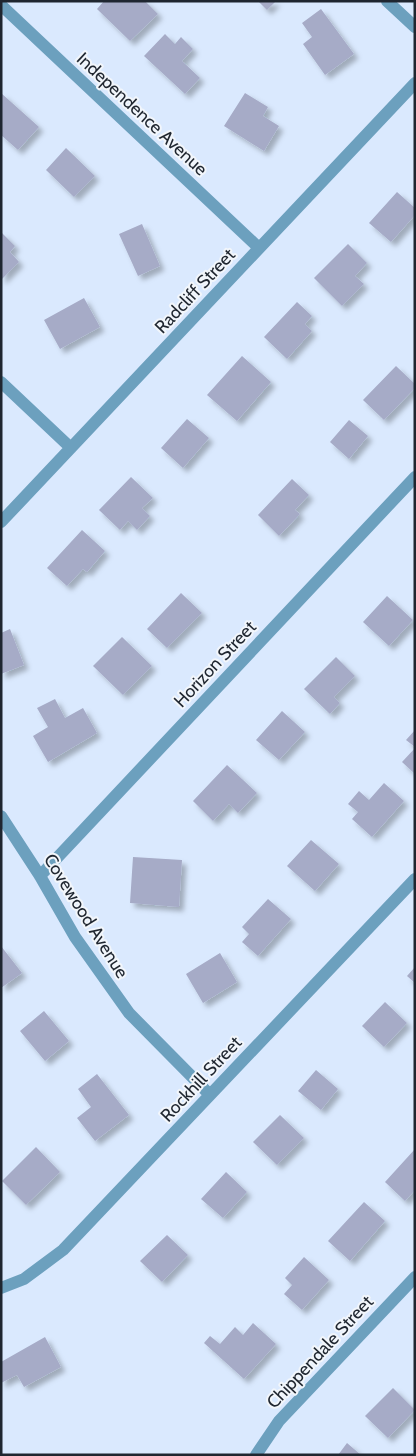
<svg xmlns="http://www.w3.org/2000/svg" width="416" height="1456" font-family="Cabin,sans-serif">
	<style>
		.building { fill: #a6abc7; filter: url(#shadow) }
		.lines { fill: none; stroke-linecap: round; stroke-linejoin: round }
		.minor { stroke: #6ca0be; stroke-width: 12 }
		.labels { text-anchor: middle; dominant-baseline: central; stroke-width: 4; stroke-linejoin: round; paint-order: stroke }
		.street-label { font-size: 18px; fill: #1f2630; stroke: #f2f6fb }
	</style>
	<defs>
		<filter id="shadow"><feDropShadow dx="4.5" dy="4.5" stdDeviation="2.5" flood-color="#0004"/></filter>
	</defs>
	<rect width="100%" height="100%" fill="#dae9fe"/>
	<path class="building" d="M104 1H145L158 14 130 41 97 9Z
		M258 1H276L267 10Z
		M321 9 354 54 325 75 303 44 312 37 302 23Z
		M165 34 175 44 181 37 193 49 182 61 200 78 185 94 144 56Z
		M1 93 39 127 18 150 1 135Z
		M245 93 268 107 263 116 279 126 264 151 224 126Z
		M66 148 95 176 74 197 46 170Z
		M397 192 415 208V215L391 242 369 223Z
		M142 224 160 266 138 276 119 234Z
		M1 232 15 246 10 252 19 262 1 280Z
		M348 244 367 263 355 276 364 284 342 306 314 278Z
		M84 298 100 327 60 349 44 320Z
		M297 302 312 316 305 324 312 331 287 359 264 337Z
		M242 356 271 382 237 421 207 395Z
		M396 366 415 384V388L384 420 363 400Z
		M187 419 209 438 183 468 161 448Z
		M349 420 368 436 349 459 330 442Z
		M131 477 153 498 142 508 150 516 137 530 128 521 120 530 99 510Z
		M292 479 309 495 295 510 300 514 279 536 258 515Z
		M82 530 105 551 87 572 83 569 67 586 47 568Z
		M181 593 202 613 167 648 147 629Z
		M387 596 413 620 389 646 363 622Z
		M10 629 24 665 1 674V633Z
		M122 637 152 666 123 695 93 666Z
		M336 657 355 676 334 697 340 703 330 714 304 689Z
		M55 699 65 718 83 708 97 733 48 762 33 736 48 727 37 708Z
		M282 711 305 732 279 760 256 740Z
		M415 730V747L406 740Z
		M415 748V774L402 762Z
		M227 765 257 793 238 813 229 804 213 821 193 801Z
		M384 783 404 801 372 837 352 819 358 812 348 804 359 791 369 800Z
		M311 840 339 864 315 891 287 866Z
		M133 857 182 860 179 907 130 903Z
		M268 899 291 919 258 956 242 942 249 934 242 927Z
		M1 946 22 973 1 988Z
		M220 953 237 982 203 1003 186 974Z
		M415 967V983L407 976Z
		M385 1002 407 1023 384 1047 362 1026Z
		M44 1011 69 1041 45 1061 20 1031Z
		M316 1070 338 1089 321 1110 298 1091Z
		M97 1074 129 1115 95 1141 77 1118 91 1107 78 1089Z
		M280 1115 304 1138 277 1165 253 1142Z
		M36 1147 60 1172 26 1205 2 1181Z
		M415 1149V1190L405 1201 385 1182Z
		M226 1172 247 1192 223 1218 201 1199Z
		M364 1202 385 1221 350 1261 328 1241Z
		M167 1235 188 1255 162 1282 140 1261Z
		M304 1257 329 1280 302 1310 284 1294 292 1285 285 1278Z
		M253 1323 276 1344 244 1379 204 1343 210 1336 220 1344 235 1327 243 1335Z
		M45 1337 61 1367 24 1387 17 1375 1 1383V1362Z
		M393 1388 415 1410 388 1438 365 1416Z
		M347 1443 361 1455H338Z"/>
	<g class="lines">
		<path class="minor" d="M387 1 415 27
			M1 5 259 248
			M1 382 71 448
			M1 522 415 83
			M1 816 40 876 75 937 129 1013 210 1095
			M40 876 415 477
			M1 1288 24 1279 63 1250 415 879
			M256 1455 279 1421 415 1277"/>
	</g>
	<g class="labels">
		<g class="street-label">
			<text transform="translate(142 114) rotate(43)">Independence Avenue</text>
			<text transform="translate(195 291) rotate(-47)">Radcliff Street</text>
			<text transform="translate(215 664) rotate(-47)">Horizon Street</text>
			<text transform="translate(86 916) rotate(58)">Covewood Avenue</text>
			<text transform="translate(201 1079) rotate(-47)">Rockhill Street</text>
			<text transform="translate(320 1352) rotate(-47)">Chippendale Street</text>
		</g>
	</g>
	<rect width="416" height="1456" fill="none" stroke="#1f2630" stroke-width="5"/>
</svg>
